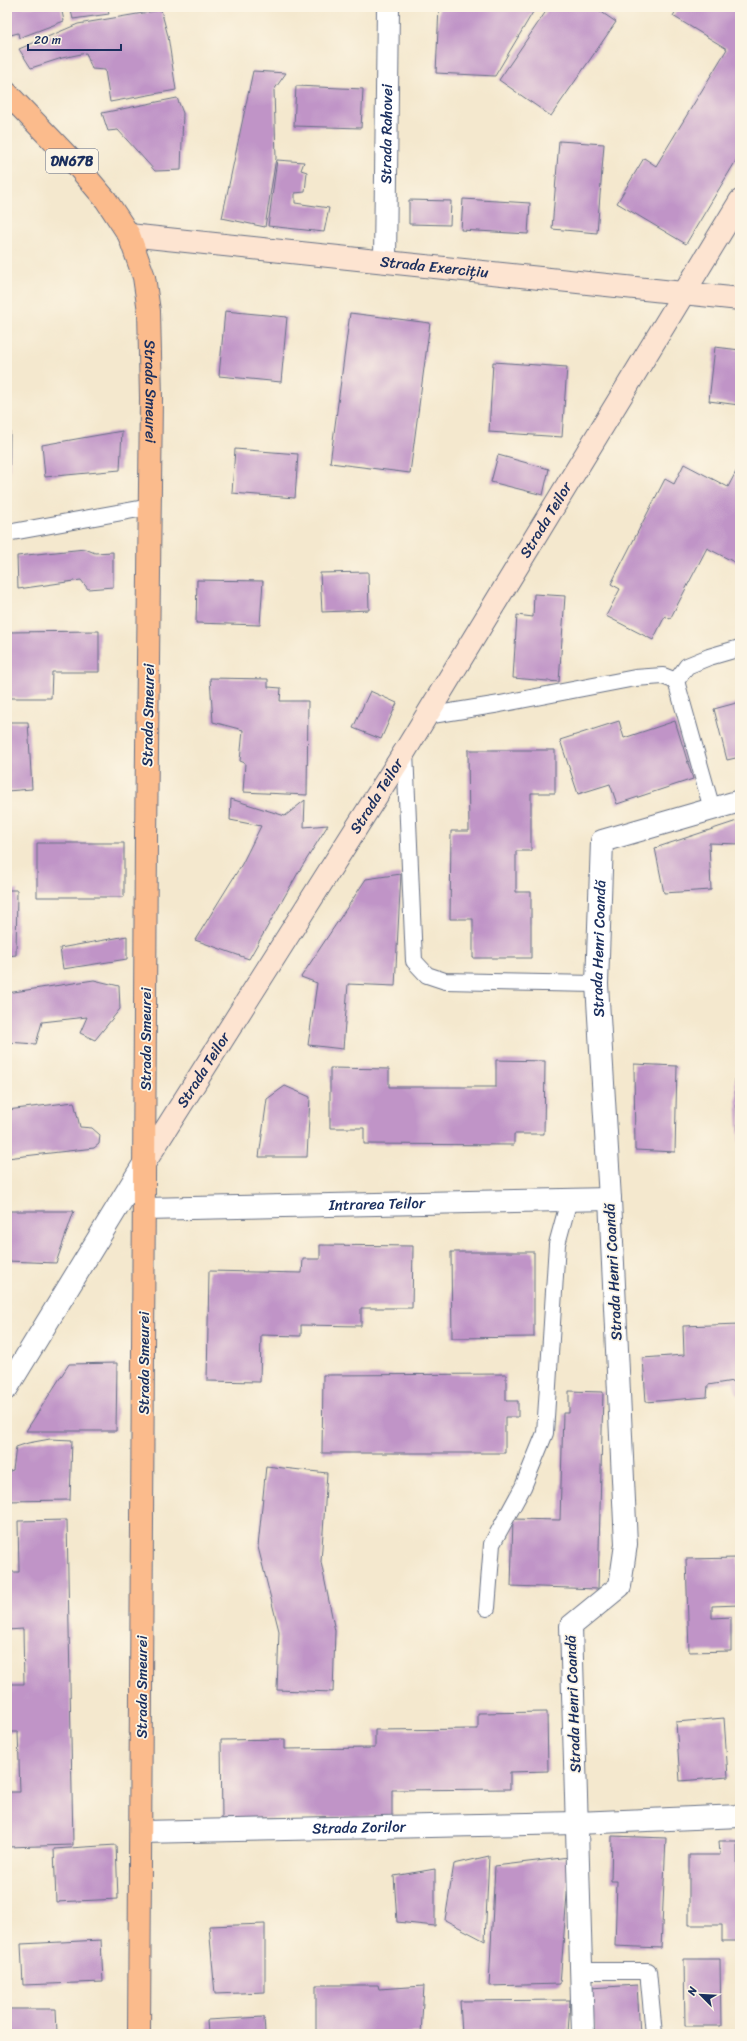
<svg xmlns="http://www.w3.org/2000/svg" width="747" height="2041" font-family="Sriracha,sans-serif">
	<style>
		.building { fill: #c094c7 }
		.lines { fill: none; stroke-linecap: round; stroke-linejoin: round }
		.lane-casing { stroke: #677085; stroke-width: 18 }
		.street-casing { stroke: #677085; stroke-width: 24 }
		.secondary-casing { stroke: #677085; stroke-width: 24 }
		.primary-casing { stroke: #677085; stroke-width: 24 }
		.lane { stroke: #fff; stroke-width: 16 }
		.street { stroke: #fff; stroke-width: 22 }
		.secondary { stroke: #fde4d1; stroke-width: 22 }
		.primary { stroke: #fbbb8c; stroke-width: 22 }
		.labels { text-anchor: middle; dominant-baseline: central; stroke-width: 3.5; stroke-linejoin: round; paint-order: stroke }
		.shield { fill: #fcf5e5; stroke: #5e6a86; stroke-width: 1 }
		.shield-label { font-size: 14px; font-weight: bold; fill: #1b2f5e }
		.street-label { font-size: 15px; fill: #1b2f5e; stroke: #fcf5e5 }
	</style>
	<rect width="100%" height="100%" fill="#fcf5e5"/>
	<filter id="ink" filterUnits="userSpaceOnUse"><feTurbulence type="fractalNoise" baseFrequency=".025" numOctaves="2"/><feDisplacementMap in="SourceGraphic" scale="8" xChannelSelector="R" yChannelSelector="G"/><feConvolveMatrix kernelMatrix="1 2 1 2 8 2 1 2 1" color-interpolation-filters="sRGB"/></filter>
	<filter id="wash" filterUnits="userSpaceOnUse"><feTurbulence type="fractalNoise" baseFrequency=".012" numOctaves="4" result="noise"/><feDisplacementMap in="SourceGraphic" scale="16" xChannelSelector="R" yChannelSelector="G"/><feGaussianBlur stdDeviation="0.9" result="paint"/><feColorMatrix in="noise" values="0 0 0 0 0 0 0 0 0 0 0 0 0 0 0 0 0 1.4 0 .05"/><feComposite in="paint" operator="in"/></filter>
	<g filter="url(#wash)">
		<rect width="100%" height="100%" fill="#f4e8ce"/>
		<g id="blocks">
			<path class="building" d="M7 7H61L64 21 19 38 18 33 7 36Z
				M70 7H107L109 14 73 19Z
				M439 7H536L495 76 436 73Z
				M549 7H594L616 22 551 116 499 80Z
				M678 7H740V154L686 244 617 203 644 158 656 166 727 49 673 16Z
				M161 10 168 36 176 90 110 102 105 70 92 69 86 53 62 58 31 68 19 49 78 24Z
				M253 71 286 73 274 90 276 158 265 227 222 218Z
				M296 86 363 89 361 128 294 126Z
				M177 98 183 113 181 170 155 171 118 130 108 131 102 113Z
				M559 141 604 144 597 233 552 229Z
				M277 160 304 162 301 170 307 172 305 192 295 193V203L329 208 324 232 268 226Z
				M463 199 530 203 528 234 461 230Z
				M409 200 451 201 450 225 409 224Z
				M225 311 287 317 281 382 219 376Z
				M350 313 430 323 410 473 330 463Z
				M715 347 740 350 739 405 709 401Z
				M493 362 567 367 562 437 489 432Z
				M7 431H10L9 506H7Z
				M122 431 120 470 45 477 42 445Z
				M235 449 298 454 295 498 232 493Z
				M498 455 549 469 543 495 491 482Z
				M684 464 728 487 740 464V565L707 548 670 619 665 616 653 640 606 616 620 589 611 584 665 479 674 484Z
				M85 549 95 553 113 552V587L88 589 81 580 18 589 17 556Z
				M368 572 369 610 322 612 320 573Z
				M197 580 263 581 260 625 196 623Z
				M534 594 565 596 559 682 513 678 517 615 533 617Z
				M99 631V672H52L51 698H7V632Z
				M210 678 268 679V687L281 688 280 701H308L307 795 243 792 245 763 240 761 243 730 213 722Z
				M370 691 397 703 381 739 353 728Z
				M740 702V757L727 760 714 709Z
				M619 721 624 738 675 721 693 779 617 804 610 784 578 794 560 740Z
				M7 722H28L32 789 7 791Z
				M468 750H555V793H531V851H516V892H531V958H473V919H450L451 831H469Z
				M231 799 285 816 305 800 304 827 328 825 298 873 249 959 195 940 242 864 261 826 230 820Z
				M740 820V844L709 843 711 890 664 893 655 848Z
				M37 843H124V897H37Z
				M401 874 395 986 348 984 343 1049 308 1045 317 983 301 977 366 879Z
				M7 890H17L16 955 7 956Z
				M127 936V959L63 969 60 948Z
				M94 980 119 986 120 1009 95 1040 80 1033 87 1017 42 1022 36 1044 7 1042V993Z
				M496 1060 545 1061 544 1134H514V1145L364 1144V1128H330V1068L389 1069V1087H496Z
				M634 1064 677 1066 675 1152 635 1150Z
				M735 1078H740V1143H739Z
				M285 1086 310 1097 307 1157H259L267 1099Z
				M74 1102 80 1127 92 1128 100 1135 99 1144 94 1148 7 1158V1110Z
				M7 1211H74L56 1263 7 1261Z
				M320 1245 413 1246 412 1308H361V1326L301 1325V1336L261 1335 260 1382 207 1381 209 1271 302 1273 303 1259H320Z
				M451 1252H534V1337L452 1338Z
				M740 1324V1395H737L733 1381 708 1385 707 1397 646 1402 643 1358 684 1355 683 1326Z
				M117 1363 116 1431H26L69 1364Z
				M506 1374V1401H518V1417H505V1453H322L323 1375Z
				M569 1391 603 1392 598 1589 511 1586 513 1519 560 1520 563 1413H569Z
				M50 1439 72 1440 70 1500 7 1501V1472L13 1470 16 1447 28 1443Z
				M266 1466 327 1473 321 1562 335 1631 333 1692 277 1690 279 1631 258 1547Z
				M67 1520 73 1845 7 1847V1792H20L18 1732H7V1684H24L23 1629 7 1630V1572H19L18 1521Z
				M738 1558 739 1605 712 1606V1618L731 1617V1651L689 1652 686 1559Z
				M547 1712 548 1771 510 1772V1789L392 1790V1816L222 1819 221 1740 285 1739V1749L375 1748V1730L478 1729V1713Z
				M724 1718 728 1777 680 1781 676 1722Z
				M612 1836 666 1838 661 1948 615 1946 617 1881H611Z
				M719 1841H737L738 1941H722V1925H689V1855H720Z
				M116 1845 118 1899 56 1902 54 1849Z
				M489 1856 485 1941 445 1920 454 1864Z
				M570 1857 560 1984 489 1986 495 1866Z
				M435 1869V1926L397 1922 394 1876Z
				M265 1924V1992L215 1994 209 1926Z
				M101 1940 103 1982 23 1985 21 1944Z
				M684 1959H720L721 2026H685Z
				M316 1985H378L379 1989 424 1986 421 2034H316Z
				M637 1985 640 2034H594L590 1988Z
				M570 2000 568 2034H462L460 2001Z
				M7 2009H56L57 2034H7Z
				M264 2017 265 2034H208L207 2020Z"/>
		</g>
	</g>
	<g filter="url(#ink)">
		<use href="#blocks" fill-opacity="0" stroke="#677085" stroke-width="1"/>
		<g class="lines">
			<defs>
				<path id="lane" d="M7 533 150 507
					M676 681 687 666 709 657 740 648
					M426 716 500 704 635 678 663 676 676 681 712 809
					M405 751 414 961 427 975 445 981 597 984
					M487 1608 492 1544 523 1487 545 1433 557 1244 569 1200
					M581 1971H648L654 2034"/>
				<g id="street">
					<path id="s1" d="M385 260 388 7"/>
					<path id="s2" d="M145 1209 610 1199"/>
					<path d="M7 1388 145 1162"/>
					<path id="s3" d="M141 1832 577 1823 740 1816"/>
					<path id="s4" d="M583 2034 571 1626 620 1586 626 1544 610 1199 597 984 602 841 740 801"/>
				</g>
				<g id="secondary">
					<path id="s5" d="M129 235 740 299"/>
					<path id="s6" d="M145 1162 405 751 740 201"/>
				</g>
				<g id="primary">
					<path id="s7" d="M7 93 79 168 106 200 129 235 144 277 149 311 151 398 146 838 139 2034"/>
				</g>
			</defs>
			<use href="#lane" class="lane-casing"/>
			<use href="#street" class="street-casing"/>
			<use href="#secondary" class="secondary-casing"/>
			<use href="#primary" class="primary-casing"/>
			<use href="#lane" class="lane"/>
			<use href="#street" class="street"/>
			<use href="#secondary" class="secondary"/>
			<use href="#primary" class="primary"/>
		</g>
	</g>
	<g class="labels">
		<rect class="shield" x="46" y="149" width="52" height="24" rx="3"/>
		<g class="shield-label">
			<text x="72" y="161">DN67B</text>
		</g>
		<g class="street-label">
			<text stroke="none"><textPath href="#s1" startOffset="126">Strada Rahovei</textPath></text>
			<text stroke="none"><textPath href="#s5" startOffset="307">Strada Exercițiu</textPath></text>
			<text stroke="none"><textPath href="#s7" startOffset="347">Strada Smeurei</textPath></text>
			<text stroke="none"><textPath href="#s6" startOffset="757">Strada Teilor</textPath></text>
			<text transform="translate(148 715) rotate(-89)">Strada Smeurei</text>
			<text stroke="none"><textPath href="#s6" startOffset="433">Strada Teilor</textPath></text>
			<text stroke="none"><textPath href="#s4" startOffset="1110">Strada Henri Coandă</textPath></text>
			<text transform="translate(146 1039) rotate(-90)">Strada Smeurei</text>
			<text stroke="none"><textPath href="#s6" startOffset="109">Strada Teilor</textPath></text>
			<text stroke="none"><textPath href="#s2" startOffset="232">Intrarea Teilor</textPath></text>
			<text transform="translate(613 1272) rotate(-93)">Strada Henri Coandă</text>
			<text transform="translate(144 1363) rotate(-90)">Strada Smeurei</text>
			<text transform="translate(142 1687) rotate(-90)">Strada Smeurei</text>
			<text transform="translate(573 1704) rotate(-92)">Strada Henri Coandă</text>
			<text stroke="none"><textPath href="#s3" startOffset="218">Strada Zorilor</textPath></text>
		</g>
	</g>
	<rect width="747" height="2041" fill="none" stroke="#fcf5e5" stroke-width="24"/>
	<g transform="translate(701 1995) rotate(294)" stroke="#fcf5e5" stroke-width="3" paint-order="stroke">
	<path d="M0-3L7 15L0 10L-7 15Z" fill="#1b2f5e"/>
	<text y="-6" font-size="11" font-weight="bold" text-anchor="middle" fill="#1b2f5e">N</text>
	</g>
	<path d="M28 44v6h93v-6" fill="none" stroke="#1b2f5e" stroke-width="2"/>
	<text x="34" y="44" font-size="12" fill="#1b2f5e" stroke="#fcf5e5" stroke-width="3" paint-order="stroke">20 m</text>
</svg>
